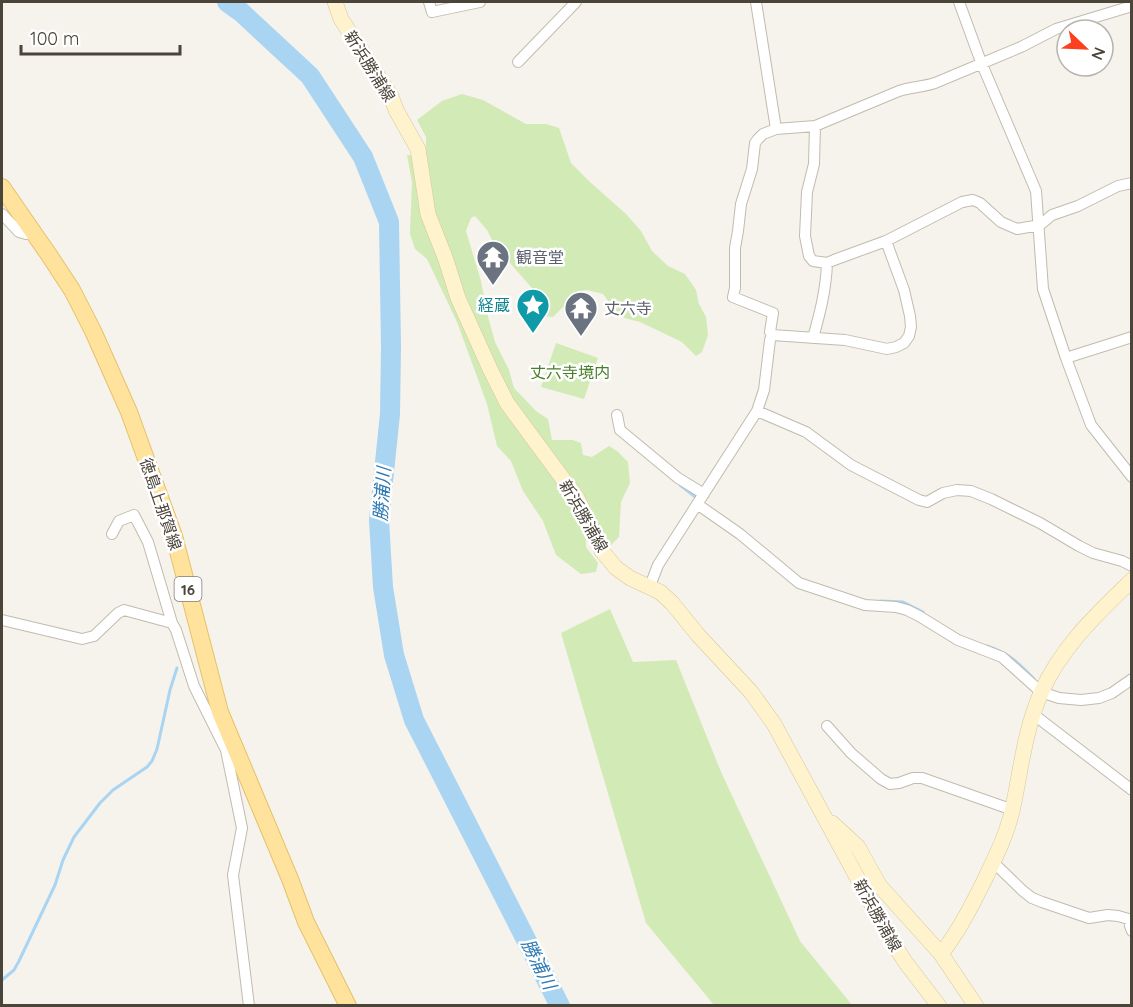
<svg xmlns="http://www.w3.org/2000/svg" width="1133" height="1007" font-family="Quicksand,'Noto Sans JP',sans-serif">
	<style>
		.green { fill: #d2eab5 }
		.lines { fill: none; stroke-linecap: round; stroke-linejoin: round }
		.stream { stroke: #a9d4f2; stroke-width: 3 }
		.river { stroke: #a9d4f2; stroke-width: 20 }
		.street-casing { stroke: #c2bbae; stroke-width: 12 }
		.secondary-casing { stroke: #d6c79b; stroke-width: 16 }
		.primary-casing { stroke: #e6c16a; stroke-width: 18 }
		.street { stroke: #fff; stroke-width: 10 }
		.secondary { stroke: #fff3cd; stroke-width: 15 }
		.primary { stroke: #ffe39c; stroke-width: 16 }
		.labels { text-anchor: middle; dominant-baseline: central; stroke-width: 5; stroke-linejoin: round; paint-order: stroke }
		.shield { fill: #fff; stroke: #817c74; stroke-width: 1.5 }
		.shield-label { font-size: 15px; font-weight: bold; fill: #4b4439 }
		.street-label { font-size: 16px; fill: #4b4439; stroke: #fff }
		.worship-label { font-size: 16px; fill: #5b616d; stroke: #fff; text-anchor: start }
		.culture-label { font-size: 16px; fill: #0d838f; stroke: #fff; text-anchor: end }
		.park-label { font-size: 16px; fill: #4a7f2a; stroke: #fff }
		.water-label { font-size: 18px; font-style: italic; fill: #2e7ab2; stroke: #fff }
	</style>
	<rect width="100%" height="100%" fill="#f6f3ec"/>
	<path class="green" d="M462 94 483 100 526 124H546L559 128 571 163 590 182 626 214 641 231 652 251 668 266 685 274 696 290 699 304 706 317 708 335 702 352 696 356 682 342 640 322 617 316 612 306 603 294 587 290 579 291 553 317 542 316 533 304 531 287 495 246 487 230 475 216 471 218 466 231 481 281 487 313 495 342 509 370 514 388 536 411 548 419 552 440H573L581 443 583 455 592 457 609 446 617 451 628 462 630 483 621 502 619 537 610 546 602 529 586 532V547L598 563 596 572 581 574 556 555 543 521 523 491 511 461 497 446 487 404 457 322 427 259 415 249 410 234 412 182 407 155H426V137L417 120 442 101Z
		M556 343 598 358 584 399 541 387Z
		M610 609 633 662 676 660 721 772 800 941 852 1005H714L646 923 561 633Z"/>
	<g class="lines">
		<path class="stream" d="M680 485 698 499
			M881 601 903 602 923 612
			M987 646C1008 653 1018 662 1034 679
			M2 980 14 970 19 961 55 885 63 860 74 837 100 803 113 790 147 767 152 761 157 749 170 690 177 668"/>
		<path class="river" d="M227 2 241 12 310 76 363 157 389 222 391 347 390 414 379 520 383 587 394 655 414 720 560 1006"/>
		<defs>
			<path id="street" d="M429 2 432 12 480 2
				M756 2 776 129
				M959 2 981 62 1036 191 1043 289 1066 358 1091 425 1132 477
				M518 62 576 2
				M815 126 814 164 807 192 805 236 809 256 813 261 827 263
				M2 214 19 232 26 234 32 231
				M772 335 770 332 773 313 733 297 735 288V248L738 231 741 204 752 169 755 143 758 139 763 134 776 129 815 126 899 91C911 87 923 87 935 83L1021 47 1056 29 1132 6
				M813 338C820 313 826 290 827 263L834 260 886 241 962 202 973 200 980 203 1001 222 1017 229 1040 225 1052 215 1078 206 1118 186 1132 183
				M1066 358 1132 337
				M757 411 806 432 851 465 919 500 927 502 943 493 957 490 971 491 991 499 1040 523 1079 546 1093 553 1122 561 1132 566
				M617 415 620 430 678 478 704 494
				M697 504 740 534 799 583 865 605 896 607 907 610 919 616 958 640 1002 657 1041 692 1059 698 1081 700 1099 698 1112 693 1132 679
				M112 534 119 521 134 515 148 542 172 623
				M650 586 658 565 757 411 764 390 770 340 772 335 845 340 887 349 896 347 904 343 909 336 911 327 910 316 904 290 886 241
				M2 620 82 639 94 636 118 613 124 610 172 623 176 630 194 686 226 750 242 828 233 875 249 1006
				M1033 714 1132 790
				M827 726 851 753 881 779 890 784 899 783 913 778H922L1013 810
				M993 862 1023 891 1032 898 1042 902 1089 918 1108 915 1118 916 1132 920
				M1132 922 1130 926 1132 931"/>
			<path id="secondary" d="M335 2 341 19 391 96 396 110 418 149 428 214 446 260 458 298 490 369 507 403 577 498 602 551 616 568 630 578 660 592 672 603 698 635 751 692 774 724 891 940 906 963 939 1006
				M832 823 858 847 879 885 941 954 976 1006
				M941 954C959 931 972 905 985 879 996 856 1008 832 1013 807 1021 769 1025 729 1041 693 1061 647 1097 614 1132 580"/>
			<path id="primary" d="M2 187 49 255 72 290 93 331 129 412 174 536 220 712 290 879 306 922 348 1006"/>
		</defs>
		<use href="#street" class="street-casing"/>
		<use href="#secondary" class="secondary-casing"/>
		<use href="#primary" class="primary-casing"/>
		<use href="#street" class="street"/>
		<use href="#secondary" class="secondary"/>
		<use href="#primary" class="primary"/>
	</g>
	<defs>
		<symbol id="temple-pin" viewBox="-11 -11 22 30"><path d="M0 17L-7.5 6A9.5 9.5 0 1 1 7.5 6Z" fill="#6b7280" stroke="#fff"/><path d="M0-6L5-2H3V0L6.5 2.5H4V6H1.5V3h-3V6H-4V2.5H-6.5L-3 0V-2H-5Z" fill="#fff"/></symbol>
		<symbol id="sight-pin" viewBox="-11 -11 22 30"><path d="M0 17L-7.5 6A9.5 9.5 0 1 1 7.5 6Z" fill="#0f9aa8" stroke="#fff"/><path d="M0-6L1.8-2.2L6-1.7L2.9 1.2L3.7 5.4L0 3.3L-3.7 5.4L-2.9 1.2L-6-1.7L-1.8-2.2Z" fill="#fff"/></symbol>
	</defs>
	<g fill-rule="evenodd">
		<use href="#temple-pin" x="474" y="238" width="38" height="52"/>
		<use href="#sight-pin" x="514" y="286" width="38" height="52"/>
		<use href="#temple-pin" x="562" y="289" width="38" height="52"/>
	</g>
	<g class="labels">
		<rect class="shield" x="174.5" y="577" width="27" height="24" rx="4.5"/>
		<g class="shield-label">
			<text x="188" y="589">16</text>
		</g>
		<g class="street-label">
			<text transform="translate(370 66) rotate(58)">新浜勝浦線</text>
			<text transform="translate(161 504) rotate(71)">徳島上那賀線</text>
			<text transform="translate(584 516) rotate(60)">新浜勝浦線</text>
			<text transform="translate(878 915) rotate(61)">新浜勝浦線</text>
		</g>
		<g class="worship-label">
			<text x="516" y="257">観音堂</text>
			<text x="604" y="308">丈六寺</text>
		</g>
		<g class="culture-label">
			<text x="510" y="305">経蔵</text>
		</g>
		<g class="park-label">
			<text x="570" y="372">丈六寺境内</text>
		</g>
		<g class="water-label">
			<text transform="translate(382 494) rotate(-86)">勝浦川</text>
			<text transform="translate(539 964) rotate(63)">勝浦川</text>
		</g>
	</g>
	<rect width="1133" height="1007" fill="none" stroke="#4b4439" stroke-width="6"/>
	<g transform="translate(1085 48) rotate(113)"><circle r="28" fill="#ffffff" stroke="#b7b4b0" stroke-width="1.5"/>
	<path d="M0-4.5L10 22L0 15L-10 22Z" fill="#fc3f1d"/>
	<text y="-9" font-size="16" font-weight="bold" text-anchor="middle" fill="#4b4439">N</text>
	</g>
	<path d="M21 45v9h159v-9" fill="none" stroke="#4b4439" stroke-width="3"/>
	<text x="30" y="45" font-size="18" fill="#4b4439" stroke="#ffffff" stroke-width="4.5" paint-order="stroke">100 m</text>
</svg>
